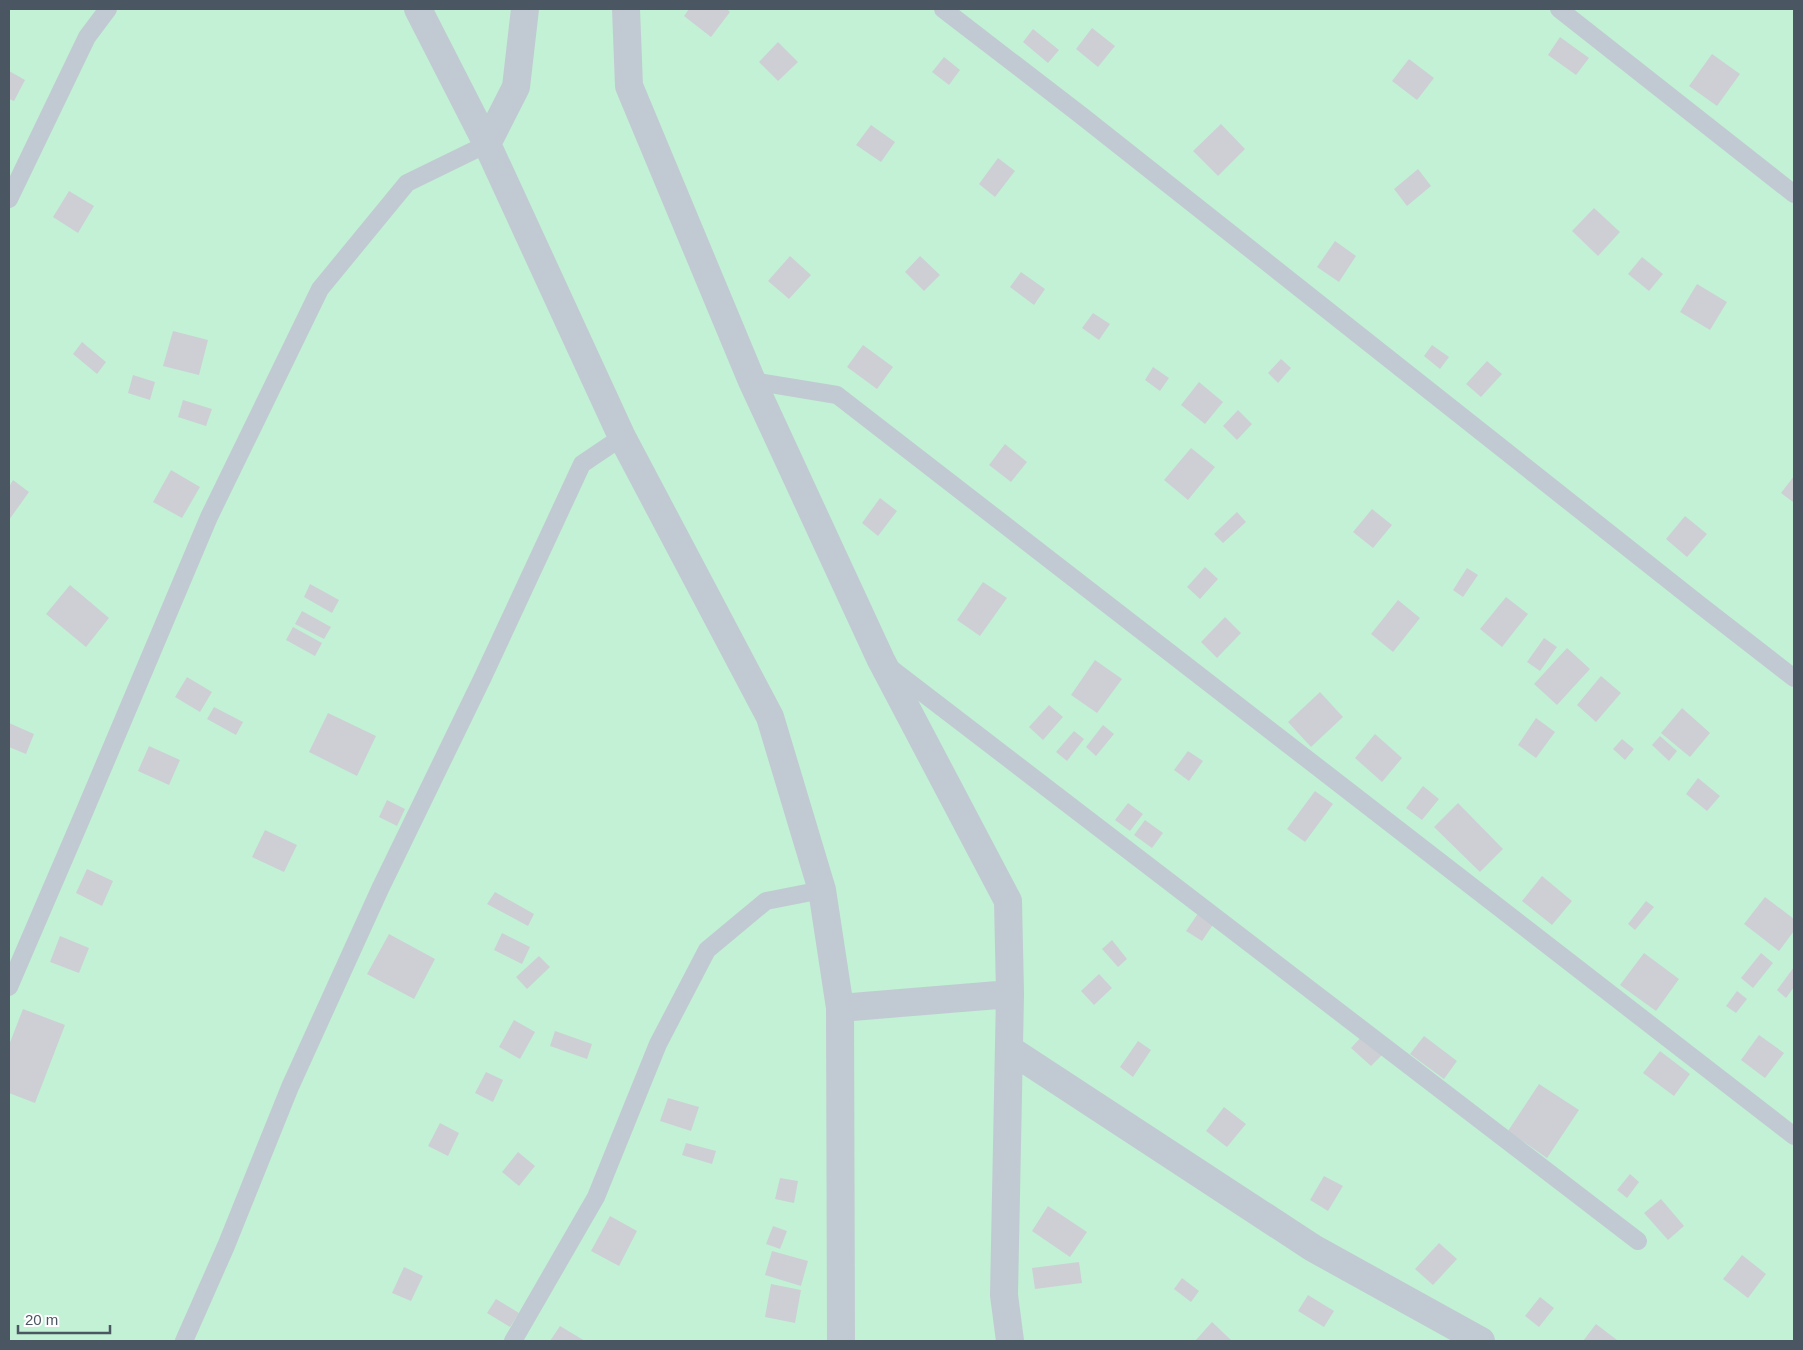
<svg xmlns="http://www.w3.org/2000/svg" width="1803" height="1350" font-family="Arial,sans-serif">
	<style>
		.green { fill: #c3f1d5 }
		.building { fill: #cdcfd5 }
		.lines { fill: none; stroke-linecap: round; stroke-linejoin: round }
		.lane { stroke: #c1cad2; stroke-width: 18 }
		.street { stroke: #c1cad2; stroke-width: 28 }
	</style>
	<rect width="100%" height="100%" fill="#f5f3f3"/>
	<path class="green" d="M9 9H1794V1341H9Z"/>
	<path class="building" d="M689 9H727L730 12 711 37 684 16Z
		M1092 28 1115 46 1098 67 1076 49Z
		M1033 29 1059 50 1048 63 1023 42Z
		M1560 37 1589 58 1576 75 1548 55Z
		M778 42 798 62 778 81 759 62Z
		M1712 54 1740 74 1717 106 1689 86Z
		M944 57 960 70 949 85 932 72Z
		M1409 59 1434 78 1417 100 1392 81Z
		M9 71 25 80 14 101 9 99Z
		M1221 124 1245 149 1218 176 1193 151Z
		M871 125 895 142 881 162 856 145Z
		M998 158 1015 171 995 197 979 184Z
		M1418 169 1431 186 1407 206 1394 189Z
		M69 191 94 206 78 233 53 217Z
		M1594 208 1620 232 1598 256 1572 231Z
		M1335 241 1356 256 1339 282 1317 267Z
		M790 256 811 275 789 299 768 281Z
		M920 256 940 275 924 291 905 272Z
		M1642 257 1663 274 1649 291 1628 274Z
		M1021 272 1045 289 1034 305 1010 287Z
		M1697 284 1727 302 1710 330 1680 312Z
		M1093 313 1110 324 1099 340 1082 328Z
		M173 331 208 340 199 375 163 366Z
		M82 342 106 362 97 374 73 354Z
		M863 345 893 367 877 389 847 367Z
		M1432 345 1449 357 1440 369 1424 356Z
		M1281 359 1291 368 1278 383 1268 373Z
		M1487 361 1502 374 1481 397 1466 384Z
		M1153 367 1169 378 1160 391 1145 380Z
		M133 375 155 382 150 400 128 393Z
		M1199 382 1223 402 1205 424 1181 405Z
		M183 400 212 409 206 426 178 417Z
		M1238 410 1252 424 1237 440 1223 426Z
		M1005 444 1027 462 1011 482 989 465Z
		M1191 448 1215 467 1188 500 1164 480Z
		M171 470 200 487 182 518 153 502Z
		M1794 476V500L1793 502 1781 493Z
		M13 480 29 492 9 520V487Z
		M880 498 897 511 878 536 862 523Z
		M1372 509 1392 525 1373 548 1353 532Z
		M1237 512 1246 522 1223 543 1214 534Z
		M1685 516 1707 534 1687 557 1666 539Z
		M1205 567 1218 579 1200 599 1187 587Z
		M1467 568 1478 575 1463 597 1453 590Z
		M983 582 1007 598 980 636 957 620Z
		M310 584 339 600 332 613 304 597Z
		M70 585 109 618 86 647 46 614Z
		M1506 597 1528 614 1502 647 1480 629Z
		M1398 600 1420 618 1393 652 1371 634Z
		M302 611 331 627 324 639 295 624Z
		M1225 617 1241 633 1217 658 1201 642Z
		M293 627 322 643 315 656 286 640Z
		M1544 638 1557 647 1540 671 1527 662Z
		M1567 648 1590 669 1557 705 1534 684Z
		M1095 660 1122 679 1097 713 1071 695Z
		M1601 676 1621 693 1596 722 1577 705Z
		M187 677 212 692 200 712 175 697Z
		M1320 692 1343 717 1311 747 1288 722Z
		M1049 705 1063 717 1043 740 1029 727Z
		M214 707 243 722 236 735 207 719Z
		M1682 708 1710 733 1690 757 1661 733Z
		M328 713 376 736 357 776 309 752Z
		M1536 718 1555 732 1536 758 1518 745Z
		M9 723 34 734 26 754 9 747Z
		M1103 725 1114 734 1096 756 1086 747Z
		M1074 731 1084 739 1067 761 1056 752Z
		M1375 734 1402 758 1382 782 1355 758Z
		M1660 736 1677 751 1669 761 1652 745Z
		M1622 739 1634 749 1625 760 1613 749Z
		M149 746 180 760 169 785 138 771Z
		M1188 751 1203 761 1189 781 1174 770Z
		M1698 778 1720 796 1707 811 1686 794Z
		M1423 786 1439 799 1422 820 1406 808Z
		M1315 791 1333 804 1305 842 1287 829Z
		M387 800 405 809 397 826 379 817Z
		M1128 803 1143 814 1130 831 1115 820Z
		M1458 803 1503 849 1480 872 1434 827Z
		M1145 820 1163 833 1152 848 1134 835Z
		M265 830 297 845 284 872 252 857Z
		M87 869 113 881 102 906 76 893Z
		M1542 876 1572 901 1552 925 1522 901Z
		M495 892 534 914 528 926 487 904Z
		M1765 897 1794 919V931L1779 951 1744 924Z
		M1646 901 1654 907 1635 930 1628 924Z
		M1199 912 1214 923 1202 941 1186 931Z
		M502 933 530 947 522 964 494 950Z
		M389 934 435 959 414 999 367 974Z
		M60 936 89 948 79 973 50 962Z
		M1112 940 1127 959 1118 967 1102 949Z
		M1644 953 1679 979 1656 1011 1620 985Z
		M1761 953 1773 963 1753 988 1741 978Z
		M539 956 550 967 527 989 516 977Z
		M1794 967V987L1786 998 1777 990Z
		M1099 974 1112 988 1094 1005 1081 991Z
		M1737 991 1747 999 1736 1013 1726 1006Z
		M23 1009 65 1025 35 1103 9 1093V1045Z
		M514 1020 535 1032 520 1059 499 1047Z
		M555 1031 592 1044 587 1059 550 1046Z
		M1364 1034 1384 1053 1371 1066 1351 1048Z
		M1759 1035 1784 1053 1765 1078 1741 1060Z
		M1424 1036 1457 1061 1444 1079 1410 1054Z
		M1138 1041 1151 1050 1133 1077 1120 1067Z
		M1660 1051 1690 1074 1674 1096 1643 1073Z
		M486 1072 503 1080 493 1102 475 1093Z
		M1539 1084 1579 1110 1547 1158 1508 1131Z
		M668 1098 699 1107 691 1131 660 1121Z
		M1224 1107 1246 1124 1227 1147 1206 1131Z
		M440 1123 459 1133 448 1156 428 1146Z
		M686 1143 716 1151 712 1164 682 1155Z
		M518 1152 535 1166 519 1186 502 1172Z
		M1630 1174 1639 1182 1627 1198 1617 1190Z
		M1324 1176 1343 1186 1328 1211 1310 1200Z
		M780 1178 798 1181 794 1203 775 1199Z
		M1661 1199 1684 1226 1668 1240 1644 1213Z
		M1048 1206 1087 1232 1070 1257 1032 1231Z
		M610 1216 637 1231 619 1266 591 1251Z
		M773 1226 787 1231 780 1249 766 1244Z
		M1439 1243 1457 1259 1433 1285 1415 1269Z
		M772 1251 808 1261 801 1286 765 1275Z
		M1742 1255 1766 1274 1748 1298 1723 1279Z
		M1079 1262 1082 1283 1035 1289 1032 1268Z
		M404 1267 423 1276 411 1301 392 1293Z
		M1182 1278 1199 1291 1191 1302 1174 1289Z
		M771 1284 801 1290 795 1323 765 1317Z
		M1308 1295 1334 1311 1324 1327 1298 1311Z
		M1540 1297 1554 1308 1539 1327 1525 1316Z
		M496 1299 519 1313 510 1327 487 1313Z
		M1212 1322 1231 1340 1230 1341H1195Z
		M1596 1324 1617 1340 1616 1341H1583Z
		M560 1326 585 1341H550Z"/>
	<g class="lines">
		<path class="lane" d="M943 9 1082 116 1700 605 1794 678
			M1559 9 1794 194
			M9 199 87 37 108 9
			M752 381 837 395 1794 1136
			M889 667 1638 1241
			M9 987 83 815 209 517 320 289 407 183 487 144
			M184 1341 226 1246 290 1087 380 889 482 679 582 464 622 437
			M513 1341 596 1197 658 1044 707 950 766 901 822 890"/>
		<path class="street" d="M418 9 487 144 622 437 770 717 822 890 840 1008 841 1341
			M626 9 629 86 752 381 881 660 1008 901 1010 994
			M487 144 516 87 525 9
			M840 1008 1010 994 1004 1295 1010 1341
			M1009 1049 1313 1248 1481 1341"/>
	</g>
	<rect width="1803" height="1350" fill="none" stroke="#4a5661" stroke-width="20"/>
	<path d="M18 1325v8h92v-8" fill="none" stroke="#4a5661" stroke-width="2.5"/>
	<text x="25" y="1325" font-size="15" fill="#4a5661" stroke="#ffffff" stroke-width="4" paint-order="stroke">20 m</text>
</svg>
